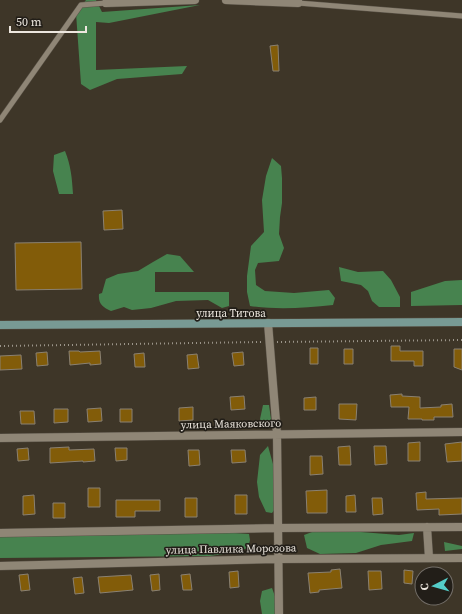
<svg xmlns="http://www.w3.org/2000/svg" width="462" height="614" font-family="'Source Serif 4',serif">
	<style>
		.forest { fill: #47834f }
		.building { fill: #825c09; stroke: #8a8172 }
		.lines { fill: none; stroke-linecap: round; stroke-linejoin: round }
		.service-casing { stroke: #595247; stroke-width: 6 }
		.minor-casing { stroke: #595247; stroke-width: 9 }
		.secondary-casing { stroke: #595247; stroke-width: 9 }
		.path { stroke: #9b958a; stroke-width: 2; stroke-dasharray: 1 3; stroke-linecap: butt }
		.service { stroke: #8f8676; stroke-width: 5 }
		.minor { stroke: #8f8676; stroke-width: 8 }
		.secondary { stroke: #789a94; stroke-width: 8 }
		.labels { text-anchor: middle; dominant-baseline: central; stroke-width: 3.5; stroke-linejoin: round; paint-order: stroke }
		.street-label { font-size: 11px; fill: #ede7df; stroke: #221e18 }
	</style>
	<rect width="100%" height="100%" fill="#3e3628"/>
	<path class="forest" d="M86 0H96L102 12 200 5 109 23 96 22V70L187 66 182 74 117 79 90 90 81 84 76 13Z
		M65 151C71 166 72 178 73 194H59L53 171 54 155Z
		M272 158 281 166 282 178V203L280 217 279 234 284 248 279 261 258 263 255 270 256 285 265 291 294 293 329 290 335 298 333 305C305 308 277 310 250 306L247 292V276L251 246 264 232 262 200 266 176Z
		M167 254 180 256 194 272H155V292H229V306L222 308 208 300 176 301 151 308 132 310 124 307 111 311C103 307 98 304 99 294L102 293 106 279 118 274 138 271 153 262Z
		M339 267 358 272 383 271 391 280 400 297V307H379L372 301 368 291 361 285 341 281Z
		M462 280V305L411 306V292L445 281Z
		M263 405H269L271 419 265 428 260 419Z
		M268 446 278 482V505L272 513 266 512 259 497 257 482 260 455Z
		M335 530 399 535 414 533 412 541 381 545 356 553 320 554 307 548 304 535 312 532Z
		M220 532 249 534 250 540 248 548 230 553 210 556 0 558V536Z
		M444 542 462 546V549L445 551Z
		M272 588 277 602V614H262L260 601 262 591Z"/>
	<path class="building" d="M278 45 279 71H273L270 46Z
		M122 210 123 229 104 230 103 211Z
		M81 242 82 289 16 290 15 243Z
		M391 346H400V351H423V366H414V361H391Z
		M310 348H318V364H310Z
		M344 349H353V364H344Z
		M454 349H462V370L454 367Z
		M69 351H79L80 352 100 351 101 364 90 365V363L70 365Z
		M47 352 48 365 37 366 36 353Z
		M243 352 244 365 234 366 232 353Z
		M144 353 145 367H135L134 354Z
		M197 354 199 368 188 369 187 355Z
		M21 355 22 369 0 370V356Z
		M402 394V396L420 397V408L441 407V405L452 404 453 417H434V420H422V419H408L409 407H391L390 395Z
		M244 396 245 409 231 410 230 397Z
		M316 397V410H304V398Z
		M339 404H357L356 420 339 419Z
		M193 407V420L179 421V408Z
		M101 408 102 421 88 422 87 409Z
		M54 409H68V422L54 423Z
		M120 409H132V422H120Z
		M20 411H34L35 424H21Z
		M420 442V461H408V443Z
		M462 442V461L447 462 445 444Z
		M350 446 351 465H339L338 447Z
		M374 446H386L387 464 375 465Z
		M69 447V450L94 449 95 461 83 462V461L50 463V448Z
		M28 448 29 460 18 461 17 449Z
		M115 448H127V460L116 461Z
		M188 450H199L200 465 189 466Z
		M231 450H245L246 462 232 463Z
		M310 456H322L323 474 310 475Z
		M88 488H100V507H88Z
		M327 490V513H307L306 491Z
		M426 492V499L462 498V514L439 515V509L417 510 416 493Z
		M34 495 35 514 23 515V496Z
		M235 495H247V514H235Z
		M355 495 356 512H346V496Z
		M185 498H197V517H185Z
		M372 498H382L383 514 373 515Z
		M116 500H160V511H135V517H116Z
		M53 503H65V518H53Z
		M340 569 342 588 319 590V592L310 593 308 573 331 572V570Z
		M404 570 413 571 412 584 404 583Z
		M238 571 239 587 230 588 229 572Z
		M368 571H381L382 589 369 590Z
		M28 574 30 590 21 591 19 575Z
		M159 574 160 590 152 591 150 575Z
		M190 574 192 590H183L181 575Z
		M131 575 133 590 100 593 98 577Z
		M82 577 84 593 75 594 73 578Z"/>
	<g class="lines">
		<defs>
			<path id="service" d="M298 3 462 16
				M0 120 81 5 106 3"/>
			<path id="minor" d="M226 0 298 3V0
				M106 3 195 0
				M268 323 277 434 279 614
				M0 438 462 432
				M427 527 429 558
				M0 533 277 528 462 527
				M0 566 278 559 462 558"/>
			<path id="secondary" d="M0 325 462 322"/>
		</defs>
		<use href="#service" class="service-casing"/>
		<use href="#minor" class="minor-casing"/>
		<use href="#secondary" class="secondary-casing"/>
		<path class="path" d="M277 342 462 340
			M0 346 261 342"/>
		<use href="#service" class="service"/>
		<use href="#minor" class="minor"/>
		<use href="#secondary" class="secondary"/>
	</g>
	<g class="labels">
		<g class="street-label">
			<text x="231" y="313">улица Титова</text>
			<text transform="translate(231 424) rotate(-1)">улица Маяковского</text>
			<text transform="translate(231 549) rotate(-1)">улица Павлика Морозова</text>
		</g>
	</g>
	<g transform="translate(434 586) rotate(264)"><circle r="19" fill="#221e18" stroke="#736e68"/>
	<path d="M0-3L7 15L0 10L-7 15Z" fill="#54cdc8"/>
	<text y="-6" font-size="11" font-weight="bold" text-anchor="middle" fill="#ede7df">С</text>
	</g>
	<path d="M10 26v6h76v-6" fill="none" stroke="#ede7df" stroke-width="2"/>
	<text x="16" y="26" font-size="12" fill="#ede7df" stroke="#221e18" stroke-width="3" paint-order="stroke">50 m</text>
</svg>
